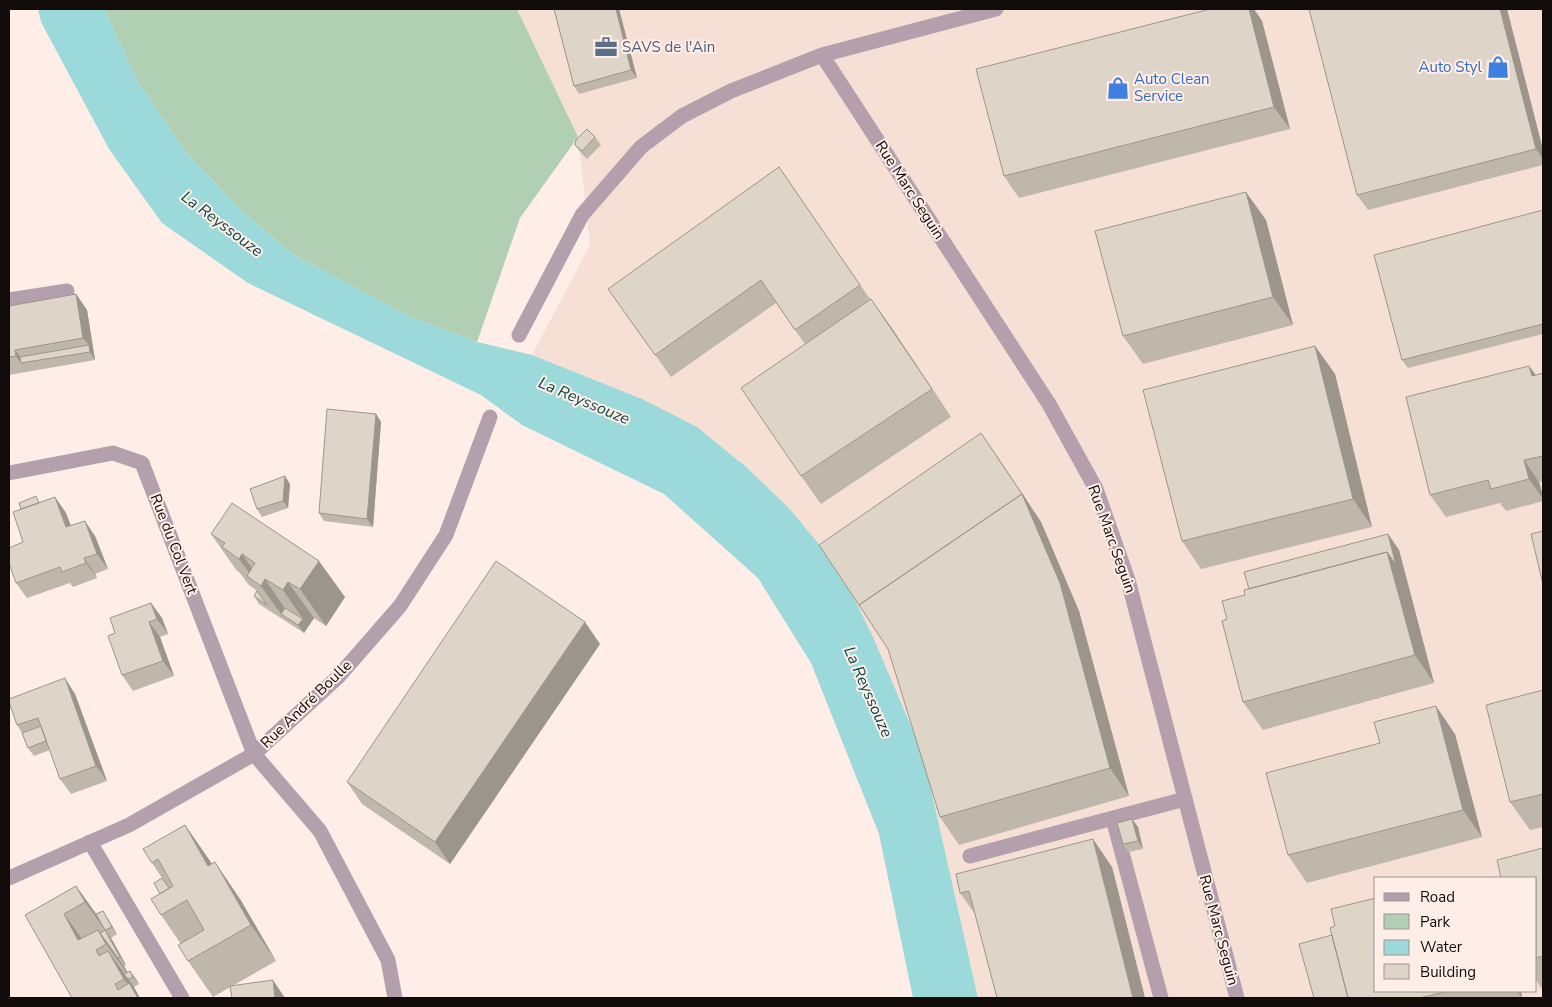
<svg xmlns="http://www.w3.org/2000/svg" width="1552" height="1007" font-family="'Nunito Sans',sans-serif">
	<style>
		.built { fill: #f6dfd5; fill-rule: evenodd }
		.green { fill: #b0cfb3 }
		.water { fill: #9cd9da }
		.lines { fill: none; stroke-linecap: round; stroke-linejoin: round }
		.service { stroke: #b3a0ac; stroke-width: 15 }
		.minor { stroke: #b3a0ac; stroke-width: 15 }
		.wall { fill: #bfb7ac }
		.shaded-wall { fill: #9b958c }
		.building { fill: #ded5c8; stroke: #9b958c }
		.labels { text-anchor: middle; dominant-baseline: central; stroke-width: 4; stroke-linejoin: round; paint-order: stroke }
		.service-label { font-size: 15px; fill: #4e5e75; stroke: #feeee7; text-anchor: start }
		.shop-label { font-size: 15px; fill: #366cbe; stroke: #feeee7; text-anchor: end }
		.street-label { font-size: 15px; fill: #110c0a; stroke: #feeee7 }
		.water-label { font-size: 16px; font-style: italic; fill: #0b4445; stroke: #feeee7 }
	</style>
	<rect width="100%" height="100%" fill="#feeee7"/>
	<path class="built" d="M517 9H1543V998H978L923 754 873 637 849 589 818 543 788 507 745 466 642 399 532 355 590 245 578 137ZM1376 878H1536V991H1376Z"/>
	<path class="green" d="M104 9H517L578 137 520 218 477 342 413 318 294 255 245 214 187 154 138 82Z"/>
	<path class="water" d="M38 9H104L138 82 187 154 245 214 294 255 413 318 477 342 532 355 642 399 697 427 745 466 788 507 818 543 849 588 873 637 923 754 978 998H913L879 834 811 663 758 578 664 494 522 425 481 395 248 283 162 223 109 149 41 22Z"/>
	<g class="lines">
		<path class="service" d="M254 754 320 831 388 960 395 998
			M1113 819 1161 998
			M90 842 182 998
			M970 856 1185 799"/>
		<path class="minor" d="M822 55 1049 404 1096 489 1128 580 1237 998
			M9 300 67 291
			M519 335 582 215 641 147 682 116 731 91 822 55 996 9
			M9 473 113 453 142 463 254 754
			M9 878 129 825 254 754 338 677 400 606 446 535 490 417"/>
	</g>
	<path class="wall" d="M554 9H619L637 78 579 94 574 86Z
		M1210 9H1254L1262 21 1290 129 1019 198 1004 176Z
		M1507 9 1543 150V165L1368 210 1357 195Z
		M595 137 601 145 587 159 581 153 575 145Z
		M779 167 870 299H871L891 327 951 417 821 504 801 476 805 344 776 303 671 377 608 289Z
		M1543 210V334L1408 368 1402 360Z
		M1266 220 1293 325 1143 364 1123 336Z
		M76 294 87 310 95 360 9 375V306Z
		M1315 346 1335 374 1372 527 1201 569 1182 541Z
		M1529 366 1536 375 1543 373V481L1539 482 1543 496V501L1506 511 1500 503 1446 517 1430 495Z
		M376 414 381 422 373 527 324 521 319 513Z
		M997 456 1041 522 1079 611 1129 796 959 845 940 817Z
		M290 484 288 508 262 517 257 509Z
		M55 497 66 513 71 526 95 536 108 569 95 574 97 578 73 587 70 583 27 598 16 583 23 542 40 502Z
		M211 534 345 597 326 626 314 618 304 633 259 604 254 596 257 591 248 584 240 573 237 571Z
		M1388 534 1399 550 1434 683 1263 730 1243 702 1227 619 1245 595Z
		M151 603 162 618 168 634 160 637 174 676 133 691 122 675 115 633Z
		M600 644 450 864 362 804 347 782Z
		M1543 690V827L1530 830 1510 802Z
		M75 694 107 781 71 794 60 779 50 750 34 756 28 748 22 733 17 725Z
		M1455 734 1482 837 1307 883 1288 855 1380 743Z
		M1132 819 1138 827 1143 849 1128 852 1123 844Z
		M185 825 212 864 240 899 276 961 213 997 188 961 181 944 161 915 162 878 152 863Z
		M1543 848V988L1542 989 1536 980V878Z
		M1112 867 1145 998H997L975 914 960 893 956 874Z
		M76 886 96 914 108 919 117 934 111 938 126 965 124 966 127 972 130 971 139 984 134 987 72 998 25 915Z
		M1335 926 1376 991H1521L1522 998H1314L1332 935Z"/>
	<path class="shaded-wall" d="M616 9H619L637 78 631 70Z
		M1249 9H1254L1262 21 1290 129 1274 107Z
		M1500 9H1507L1543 150V159L1536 149Z
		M1246 192 1266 220 1293 325 1273 297Z
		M76 294 87 310 95 360 90 352 89 345 83 338Z
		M871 299 891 327 951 417 932 389Z
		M1315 346 1335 374 1372 527 1353 499Z
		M15 350 25 363H21L16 356Z
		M1529 366 1543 385 1532 376Z
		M376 414 381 422 373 527 367 519Z
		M981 433 997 456 1041 522 1026 500Z
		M1524 460 1539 482 1543 496V499L1529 479Z
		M285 476 290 484 288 508 283 501Z
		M1022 494 1041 522 1079 611 1129 796 1110 768Z
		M55 497 66 513 77 543 66 527Z
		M85 521 95 536 108 569 97 554Z
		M1388 534 1399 550 1434 683 1415 655 1387 552Z
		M242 554 262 583 265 579 290 616 281 614 261 586 256 582 239 559Z
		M84 558 95 574 97 578 86 563Z
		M319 561 345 597 326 626 300 589Z
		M288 582 314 618 304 633 298 625 303 619 283 590Z
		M151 603 162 618 168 634 157 619Z
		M149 622 160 637 174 676 163 661Z
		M585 622 600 644 450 864 435 842Z
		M65 678 75 694 107 781 96 766Z
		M1436 706 1455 734 1482 837 1463 810Z
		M1132 819 1138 827 1143 849 1138 841Z
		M185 825 210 861 233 903 208 866Z
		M1093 839 1112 867 1145 998H1133Z
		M215 862 240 899 276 961 251 925Z
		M76 886 102 922 105 930 85 902Z
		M103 911 108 919 117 934 112 927Z
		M64 914 90 950 78 940Z
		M98 930 124 966 132 980 106 944Z
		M105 930 111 938 126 965 120 957Z
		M108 951 134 987 140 998H137L124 979Z
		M130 971 136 979 139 984 133 977Z
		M273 980 285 998H275Z
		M1517 991H1521L1522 998Z"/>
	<path class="building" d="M554 9H616L631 70 574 86Z
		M1210 9H1249L1274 107 1004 176 976 69Z
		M1309 9H1500L1536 149 1357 195Z
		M587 129 595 137 582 151 575 145 576 140Z
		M779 167 860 285 795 330 761 280 655 355 608 289Z
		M1246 192 1273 297 1123 336 1095 231Z
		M1543 210V324L1402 360 1374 255Z
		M76 294 83 338 15 350 16 356 9 357V306Z
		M871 299 932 389 801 476 741 388Z
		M89 345 90 352 21 363 20 357Z
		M1315 346 1353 499 1182 541 1143 390Z
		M1529 366 1532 376 1543 373V456L1524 460 1529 479 1491 489 1488 480 1430 495 1406 397Z
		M327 409 376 414 367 519 319 513Z
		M981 433 1026 500 1022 494 859 605 819 545Z
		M285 476 283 501 257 509 250 489Z
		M1022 494 1060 583 1110 768 940 817 888 649 859 605Z
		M36 496 39 503 21 509 19 503Z
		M55 497 66 527 85 521 97 554 84 558 86 563 62 572 60 567 16 583 9 563V548L23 542 13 512Z
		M232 503 319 561 300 589 288 582 283 590 265 579 261 586 247 576 255 563 242 554 239 559 222 547 225 543 211 534Z
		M1543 531V584L1531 534Z
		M1388 534 1396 565 1387 552 1249 589 1244 572Z
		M1387 552 1415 655 1243 702 1222 621 1227 619 1222 601 1245 595 1244 590Z
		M496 561 585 622 435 842 347 782Z
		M257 591 267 605 254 596Z
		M151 603 157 619 149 622 163 661 122 675 108 636 115 633 110 618Z
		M285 608 303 619 298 625 281 614Z
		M65 678 96 766 60 779 38 718 17 725 9 702V699Z
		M1543 690V794L1510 802 1486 705Z
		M1436 706 1463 810 1288 855 1266 773 1380 743 1374 722Z
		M41 726 46 741 28 748 22 733Z
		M1132 819 1138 841 1123 844 1117 823Z
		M185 825 208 866 215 862 251 925 188 961 178 945 204 930 187 900 161 915 151 899 173 886 158 859 152 863 143 849Z
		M1093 839 1133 998H997L969 891 960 893 956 874Z
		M1543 848V956L1536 958V878H1501L1497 860Z
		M162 878 169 888 160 894 154 883Z
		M76 886 85 902 64 914 78 940 98 930 106 944 96 950 99 956 108 951 124 979 115 984 118 990 129 983 138 998H72L25 915Z
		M1376 898V991H1449L1419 998H1348L1330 928 1335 926 1331 909Z
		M103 911 112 927 105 930 96 914Z
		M105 930 120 957 118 958 100 933Z
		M1332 935 1348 998H1314L1299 944Z
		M130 971 133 977 128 979 124 974Z
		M273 980 275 998H232L230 986Z"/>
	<defs>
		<symbol id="office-bare" viewBox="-9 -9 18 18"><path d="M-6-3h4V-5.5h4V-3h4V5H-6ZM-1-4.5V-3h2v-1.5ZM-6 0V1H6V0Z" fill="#5c6f8a" stroke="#feeee7" stroke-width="2.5" paint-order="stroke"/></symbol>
		<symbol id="shop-bare" viewBox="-9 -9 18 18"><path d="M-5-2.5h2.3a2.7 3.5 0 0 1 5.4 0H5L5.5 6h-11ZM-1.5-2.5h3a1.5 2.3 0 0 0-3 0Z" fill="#3f7fe0" stroke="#feeee7" stroke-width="2.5" paint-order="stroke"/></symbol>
	</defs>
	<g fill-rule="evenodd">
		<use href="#office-bare" x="590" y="31" width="32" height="32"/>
		<use href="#shop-bare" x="1482" y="51" width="32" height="32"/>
		<use href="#shop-bare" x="1102" y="72" width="32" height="32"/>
	</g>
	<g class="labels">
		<g class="service-label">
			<text x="622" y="47">SAVS de l'Ain</text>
		</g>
		<g class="shop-label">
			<text x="1482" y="67">Auto Styl</text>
			<text x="1134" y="79" text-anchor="start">Auto Clean<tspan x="1134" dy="17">Service</tspan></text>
		</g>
		<g class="street-label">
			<text transform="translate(910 190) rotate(57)">Rue Marc Seguin</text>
			<text transform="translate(1112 539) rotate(70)">Rue Marc Seguin</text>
			<text transform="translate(174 544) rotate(69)">Rue du Col Vert</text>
			<text transform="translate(306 704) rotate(-44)">Rue André Boulle</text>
			<text transform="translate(1219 930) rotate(75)">Rue Marc Seguin</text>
		</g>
		<g class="water-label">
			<text transform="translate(222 224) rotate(37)">La Reyssouze</text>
			<text transform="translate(584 401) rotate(23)">La Reyssouze</text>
			<text transform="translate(868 692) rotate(66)">La Reyssouze</text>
		</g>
	</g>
	<rect width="1552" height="1007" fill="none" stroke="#110c0a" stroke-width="20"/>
	<rect x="1374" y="877" width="162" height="115" fill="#feeee7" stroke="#9f948f"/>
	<rect x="1384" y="893" width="25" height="8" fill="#b3a0ac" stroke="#9f948f"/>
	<text x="1420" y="902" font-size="15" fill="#110c0a">Road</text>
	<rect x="1384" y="914" width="25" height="15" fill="#b0cfb3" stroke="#9f948f"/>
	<text x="1420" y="927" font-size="15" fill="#110c0a">Park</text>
	<rect x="1384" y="940" width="25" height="15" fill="#9cd9da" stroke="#9f948f"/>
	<text x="1420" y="952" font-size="15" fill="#110c0a">Water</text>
	<rect x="1384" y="964" width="25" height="15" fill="#ded5c8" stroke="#9f948f"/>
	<text x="1420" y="977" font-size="15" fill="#110c0a">Building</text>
</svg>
